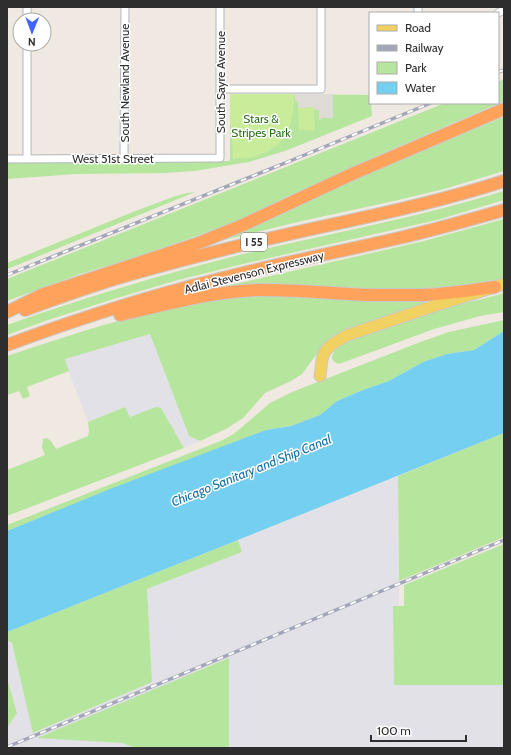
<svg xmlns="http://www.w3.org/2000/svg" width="511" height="755" font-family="Cabin,sans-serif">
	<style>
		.industrial { fill: #e3e1e8 }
		.green { fill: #b6e59e }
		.pitch { fill: #c9ec9a }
		.plaza { fill: #dfdcd8 }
		.water { fill: #75cff0 }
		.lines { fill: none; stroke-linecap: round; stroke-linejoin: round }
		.street-casing { stroke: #b4b7c1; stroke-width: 9 }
		.primary-casing { stroke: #c9c9c9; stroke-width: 13 }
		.highway-casing { stroke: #c9c9c9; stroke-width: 14 }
		.street { stroke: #fff; stroke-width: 7 }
		.primary { stroke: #f2d163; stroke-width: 11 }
		.highway { stroke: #ffa35c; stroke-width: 12 }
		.rail-casing { stroke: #a3a6b8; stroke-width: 3.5 }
		.rail { stroke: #fff; stroke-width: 2; stroke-dasharray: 6; stroke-linecap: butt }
		.labels { text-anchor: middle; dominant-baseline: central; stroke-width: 3; stroke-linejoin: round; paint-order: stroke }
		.shield { fill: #fff; stroke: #6d6d6d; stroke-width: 1 }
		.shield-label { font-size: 11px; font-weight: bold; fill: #2e2e2e }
		.street-label { font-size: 12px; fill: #2e2e2e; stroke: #fff }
		.park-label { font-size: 12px; fill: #2c6e1b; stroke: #fff }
		.water-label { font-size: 13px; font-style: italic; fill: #0d6fa3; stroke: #fff }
	</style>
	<rect width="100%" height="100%" fill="#efe9e1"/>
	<path class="industrial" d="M150 334 189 436 200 441 184 448 161 408 130 417 125 407 88 422 64 359Z
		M398 476 399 606H393L394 685H504V748H7V728L17 713 7 678V640L12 643 34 733 152 682 147 589 242 552 238 540Z"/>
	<path class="green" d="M504 79V101L379 155 278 201 238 221 143 255 80 274 7 301V279L445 103H498V82Z
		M230 94 370 95V103H371L372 116 285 151 249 162 224 166 195 171 164 173 76 174 7 179V162L230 161Z
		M504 117V171L444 189 394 201 302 221 216 242 373 171Z
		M504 191V200L437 220 247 263 178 280 117 298 48 320 7 335V325C83 298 160 275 239 255 327 234 417 218 504 191Z
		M195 192 10 268 7 269V263L138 210 176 196 187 193Z
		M504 219V278L456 287 426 291 223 289 222 287 424 241Z
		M504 293V312L480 316 434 329 339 364C334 362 330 360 333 354 336 347 344 341 351 338 360 334 370 331 380 328 405 319 431 312 456 305 472 301 488 298 504 293Z
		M276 296 303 297 388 302 430 301 431 305 324 345 313 359 302 374 291 381 265 393 243 418 226 429 200 441 189 436 150 334 65 359 69 371 27 387 30 396 23 399 19 391 7 395V356C77 333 148 308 222 300 231 299 240 297 249 297 258 296 267 296 276 296Z
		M504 320V331L474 350 447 354 423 362 389 381 363 390 337 401 320 415 291 426 266 430 32 521 7 531V525L223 440 235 433 270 403 292 392 423 341 449 332Z
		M125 407 130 417 156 407 161 408 184 448 7 516V470L45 455 42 448 43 439 47 438 51 441 56 449 88 436 89 431 88 422Z
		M504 433V537L399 581 398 476Z
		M238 540 242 552 147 589 152 682 33 733 12 643 7 640V632Z
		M504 544V685H394L393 606H404V585Z
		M229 658V748H136L122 743 37 738Z
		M7 678 17 713 7 728Z"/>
	<path class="pitch" d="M230 94H294C294 116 290 139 269 151 262 154 255 157 248 158 243 158 238 158 233 159L232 135 230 124Z
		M314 107 315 130H299L298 108Z"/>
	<path class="plaza" d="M295 94H333V118H321V120H319V110H314V107L298 108V101H295Z"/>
	<path class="water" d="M504 331V433L238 540 7 632V531L110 489 266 430 291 426 320 415 337 401 363 390 389 381 423 362 447 354 474 350Z"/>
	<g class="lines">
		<defs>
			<path id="street" d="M27 7V20
				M418 7V13
				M498 13 504 10
				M27 44V159
				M220 89H321V7
				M124 158 125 7
				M7 159 220 158V7"/>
			<path id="primary" d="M320 376C321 371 321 365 322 360 324 347 337 341 348 335L434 306 504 284"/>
			<path id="highway" d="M25 310C49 301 74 292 99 284 142 270 186 259 230 248 321 225 414 210 504 181
				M7 312 41 295 196 244 243 225 350 175 504 109
				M120 315C166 304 210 292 257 290 296 289 333 294 372 295 389 295 406 295 423 295 447 294 471 290 495 287
				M7 345C75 320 145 297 215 280 276 264 338 252 399 238 434 230 469 220 504 210"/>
		</defs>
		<use href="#street" class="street-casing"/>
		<use href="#primary" class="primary-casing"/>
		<use href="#highway" class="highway-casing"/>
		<use href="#street" class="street"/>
		<use href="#primary" class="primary"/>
		<use href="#highway" class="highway"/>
		<defs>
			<path id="rail" d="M498 72 504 70
				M7 275 290 161 431 103
				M7 747 504 540"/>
		</defs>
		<use href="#rail" class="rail-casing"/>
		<use href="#rail" class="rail"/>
	</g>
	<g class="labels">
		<rect class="shield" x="241" y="233" width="26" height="18" rx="3"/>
		<g class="shield-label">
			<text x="254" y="242">I 55</text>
		</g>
		<g class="street-label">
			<text transform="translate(220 82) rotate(-90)">South Sayre Avenue</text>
			<text transform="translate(124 83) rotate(-90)">South Newland Avenue</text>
			<text x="113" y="158">West 51st Street</text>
			<text transform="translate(254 272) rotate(-14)">Adlai Stevenson Expressway</text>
		</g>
		<g class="park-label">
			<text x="261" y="118">Stars &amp;<tspan x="261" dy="14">Stripes Park</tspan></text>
		</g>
		<g class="water-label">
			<text transform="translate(251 470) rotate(-22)">Chicago Sanitary and Ship Canal</text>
		</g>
	</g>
	<rect width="511" height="755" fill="none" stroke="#2e2e2e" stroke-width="16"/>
	<rect x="369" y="12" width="130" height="92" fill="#ffffff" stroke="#ababab"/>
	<rect x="377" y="25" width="20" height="6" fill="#f2d163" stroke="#ababab"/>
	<text x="405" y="32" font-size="12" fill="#2e2e2e">Road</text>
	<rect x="377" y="45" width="20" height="6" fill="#a3a6b8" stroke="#ababab"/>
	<text x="405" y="52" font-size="12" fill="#2e2e2e">Railway</text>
	<rect x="377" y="62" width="20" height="12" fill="#b6e59e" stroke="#ababab"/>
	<text x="405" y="72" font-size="12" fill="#2e2e2e">Park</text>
	<rect x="377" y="82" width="20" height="12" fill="#75cff0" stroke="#ababab"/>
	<text x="405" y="92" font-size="12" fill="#2e2e2e">Water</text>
	<g transform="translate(32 32) rotate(181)"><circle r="19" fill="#ffffff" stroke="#ababab"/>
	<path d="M0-3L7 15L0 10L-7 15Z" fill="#4264fb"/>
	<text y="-6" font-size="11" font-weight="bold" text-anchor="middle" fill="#2e2e2e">N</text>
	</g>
	<path d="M371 735v6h95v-6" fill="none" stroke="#2e2e2e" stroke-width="2"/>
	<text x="377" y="735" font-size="12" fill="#2e2e2e" stroke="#ffffff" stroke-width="3" paint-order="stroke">100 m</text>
</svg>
